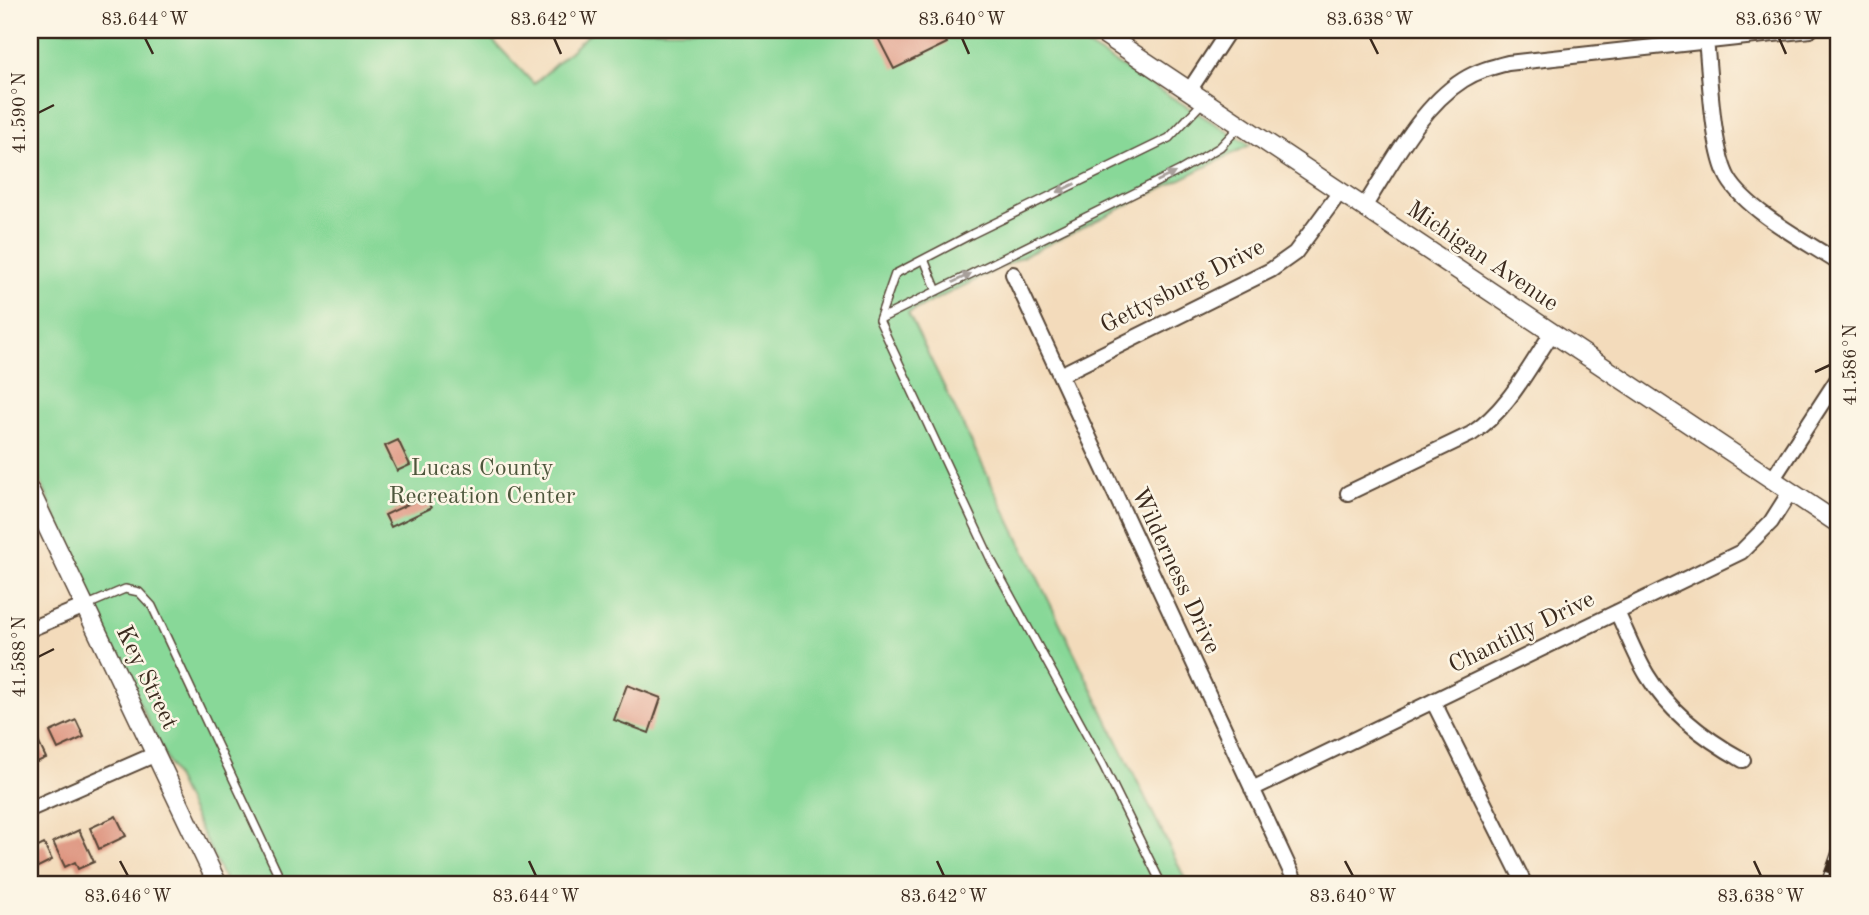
<svg xmlns="http://www.w3.org/2000/svg" width="1869" height="915" font-family="'Old Standard TT',serif">
	<style>
		.green { fill: #88d898; stroke: #62815b; stroke-width: 2 }
		.building { fill: #dd927d }
		.lines { fill: none; stroke-linecap: round; stroke-linejoin: round }
		.service-casing { stroke: #574536; stroke-width: 10 }
		.minor-casing { stroke: #574536; stroke-width: 18 }
		.tertiary-casing { stroke: #574536; stroke-width: 21 }
		.service { stroke: #fff; stroke-width: 7 }
		.minor { stroke: #fff; stroke-width: 14 }
		.tertiary { stroke: #fff; stroke-width: 18 }
		.rail-casing { stroke: #3b2a1e; stroke-width: 7 }
		.rail { stroke: #fcf5e5; stroke-width: 4.5; stroke-dasharray: 13; stroke-linecap: butt }
		.oneway { fill: #a79f9a }
		.ticks { fill: none; stroke: #3b2a1e; stroke-width: 2.5 }
		.labels { text-anchor: middle; dominant-baseline: central; stroke-width: 5; stroke-linejoin: round; paint-order: stroke }
		.street-label { font-size: 24px; fill: #3b2a1e; stroke: #fcf5e5 }
		.park-label { font-size: 24px; fill: #4e563c; stroke: #fcf5e5 }
		.neatline { fill: none; stroke: #3b2a1e; stroke-width: 2.5 }
		.ticks-label { font-size: 18px; text-anchor: middle; fill: #3b2a1e }
	</style>
	<rect width="100%" height="100%" fill="#fcf5e5"/>
	<filter id="ink" filterUnits="userSpaceOnUse"><feTurbulence type="fractalNoise" baseFrequency=".0143" numOctaves="2"/><feDisplacementMap in="SourceGraphic" scale="14" xChannelSelector="R" yChannelSelector="G"/><feConvolveMatrix kernelMatrix="1 2 1 2 8 2 1 2 1" color-interpolation-filters="sRGB"/></filter>
	<filter id="wash" filterUnits="userSpaceOnUse"><feTurbulence type="fractalNoise" baseFrequency=".00686" numOctaves="4" result="noise"/><feDisplacementMap in="SourceGraphic" scale="28" xChannelSelector="R" yChannelSelector="G"/><feGaussianBlur stdDeviation="1.57" result="paint"/><feColorMatrix in="noise" values="0 0 0 0 0 0 0 0 0 0 0 0 0 0 0 0 0 1.4 0 .05"/><feComposite in="paint" operator="in"/></filter>
	<g filter="url(#wash)">
		<rect width="100%" height="100%" fill="#f3dbbb"/>
		<path class="green" d="M30 30H483L534 84 593 30H1061L1250 145 908 313 1188 885H227L106 633 30 457Z"/>
		<g id="blocks">
			<path class="building" d="M874 30H941L947 43 894 69Z
				M398 440 410 465 397 471 385 446Z
				M425 496 431 508 391 527 385 515Z
				M627 685 661 698 649 733 614 720Z
				M76 720 84 737 58 749 50 732Z
				M37 739 46 758 30 765V743Z
				M116 816 126 836 99 849 90 828Z
				M79 830 94 862 78 869 75 862 65 867 53 842Z
				M44 844 52 860 30 871V851Z"/>
		</g>
	</g>
	<g filter="url(#ink)">
		<use href="#blocks" fill-opacity="0" stroke="#574536" stroke-width="2"/>
		<g class="lines">
			<defs>
				<path id="service" d="M924 259 937 291
					M880 319 1179 171 1220 147 1241 125
					M85 606 125 589 139 592 152 606 283 885
					M1162 885 1103 765 991 560 879 320 895 274 972 234 1169 138 1204 101"/>
				<path id="minor" d="M1706 40C1710 76 1712 149 1728 178 1747 211 1807 242 1839 263
					M1189 91 1229 30
					M1364 207C1391 165 1420 107 1463 80 1477 71 1492 67 1508 63L1810 30
					M1013 274 1297 885
					M1060 375 1271 270 1295 253 1340 192
					M1772 480 1839 377
					M1348 493 1471 434C1507 411 1528 369 1552 333
					M1617 612C1627 633 1635 655 1647 675 1670 713 1705 739 1743 760
					M30 629 85 606
					M1433 701 1525 885
					M1252 789 1741 552 1771 522 1790 492
					M30 809 156 754"/>
				<path id="tertiary" d="M1098 30 1839 524
					M30 491 218 885"/>
			</defs>
			<use href="#service" class="service-casing"/>
			<use href="#minor" class="minor-casing"/>
			<use href="#tertiary" class="tertiary-casing"/>
			<use href="#service" class="service"/>
			<use href="#minor" class="minor"/>
			<use href="#tertiary" class="tertiary"/>
			<defs>
				<path id="rail" d="M1823 885 1839 840"/>
			</defs>
			<use href="#rail" class="rail-casing"/>
			<use href="#rail" class="rail"/>
		</g>
		<defs><path id="oneway-solid" d="M-6-.8H1V-3.2L6.5 0L1 3.2V.8H-6Z" transform="scale(1.75)"/></defs>
		<g class="oneway">
			<use href="#oneway-solid" transform="translate(1166 177) rotate(-26)"/>
			<use href="#oneway-solid" transform="translate(1066 188) rotate(154)"/>
			<use href="#oneway-solid" transform="translate(962 278) rotate(-26)"/>
		</g>
	</g>
	<path class="ticks" d="M145 38 153 54M554 38 561 54M962 38 969 54M1370 38 1378 54M1779 38 1786 54M38 113 54 105M1815 372 1830 365M38 657 54 649M120 861 128 876M529 861 536 876M937 861 944 876M1345 861 1353 876M1754 861 1761 876"/>
	<g class="labels">
		<g class="street-label">
			<text transform="translate(1482 257) rotate(34)">Michigan Avenue</text>
			<text transform="translate(1183 287) rotate(-27)">Gettysburg Drive</text>
			<text transform="translate(1175 571) rotate(65)">Wilderness Drive</text>
			<text transform="translate(1522 633) rotate(-26)">Chantilly Drive</text>
			<text transform="translate(146 678) rotate(64)">Key Street</text>
		</g>
		<g class="park-label">
			<text x="482" y="469">Lucas County<tspan x="482" dy="28">Recreation Center</tspan></text>
		</g>
	</g>
	<rect width="1869" height="915" fill="none" stroke="#fcf5e5" stroke-width="77"/>
	<rect x="38" y="38" width="1792" height="838" class="neatline"/>
	<g class="ticks-label">
		<text x="145" y="25">83.644°W</text>
		<text x="554" y="25">83.642°W</text>
		<text x="962" y="25">83.640°W</text>
		<text x="1370" y="25">83.638°W</text>
		<text x="1779" y="25">83.636°W</text>
		<text transform="translate(19 113) rotate(-90)" y="6">41.590°N</text>
		<text transform="translate(1850 365) rotate(-90)" y="6">41.586°N</text>
		<text transform="translate(19 657) rotate(-90)" y="6">41.588°N</text>
		<text x="128" y="902">83.646°W</text>
		<text x="536" y="902">83.644°W</text>
		<text x="944" y="902">83.642°W</text>
		<text x="1353" y="902">83.640°W</text>
		<text x="1761" y="902">83.638°W</text>
	</g>
</svg>
